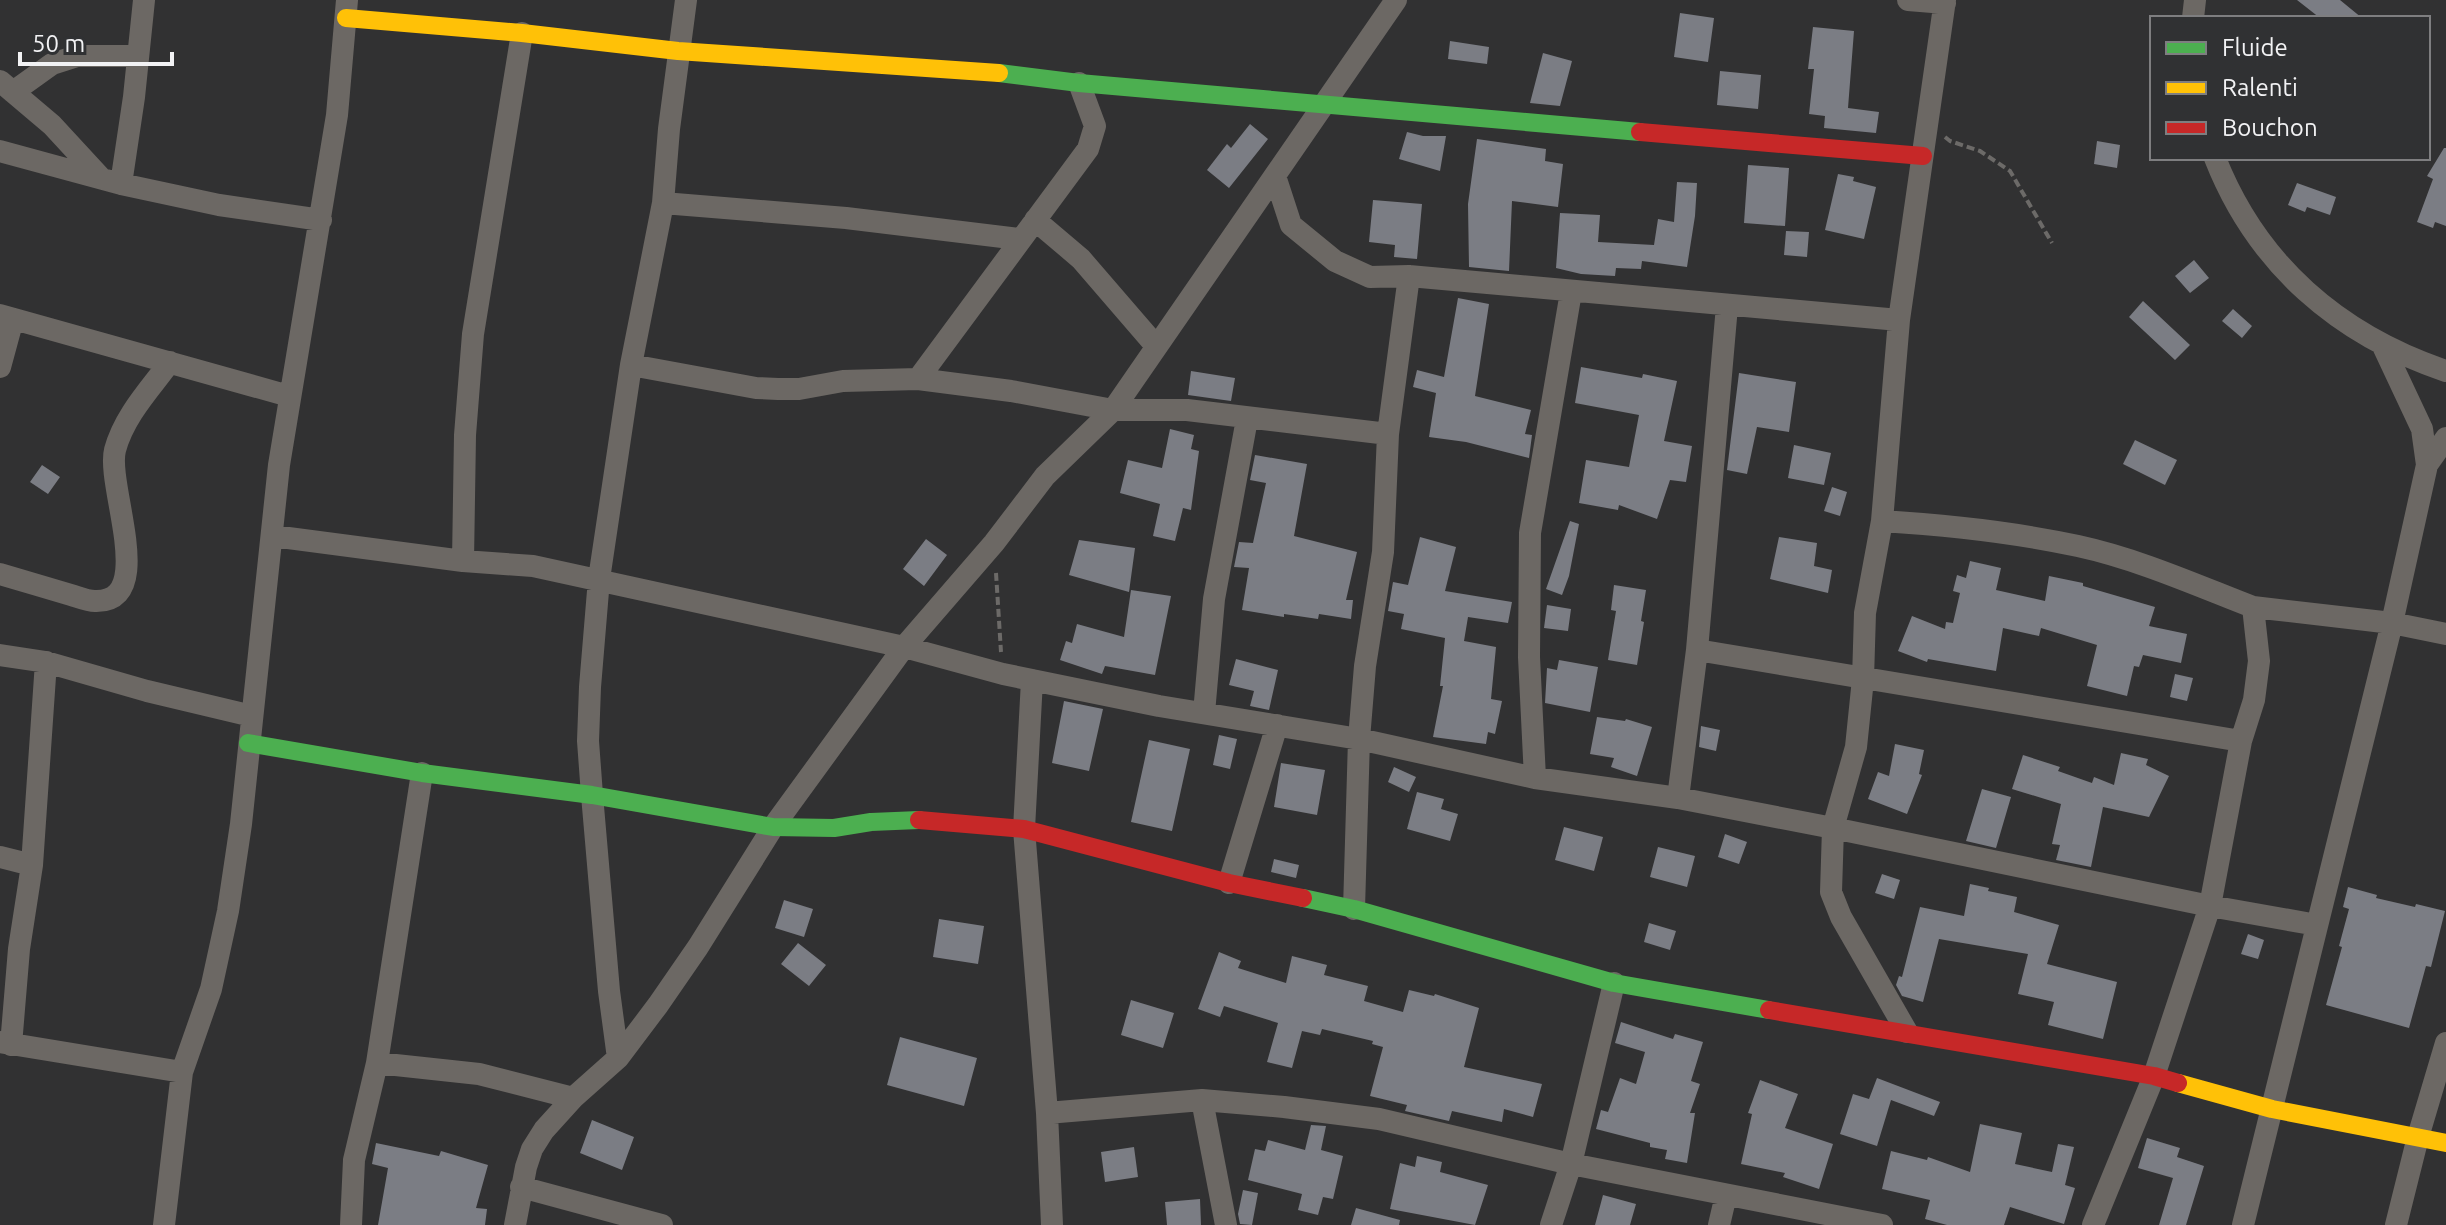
<svg xmlns="http://www.w3.org/2000/svg" width="2446" height="1225" font-family="Ubuntu,sans-serif">
	<style>
		.building { fill: #7b7d84 }
		.lines { fill: none; stroke-linecap: round; stroke-linejoin: round }
		.path { stroke: #6c6a68; stroke-width: 4; stroke-dasharray: 8 4; stroke-linecap: butt }
		.street { stroke: #6c6864; stroke-width: 22 }
		.fast { stroke: #4caf50; stroke-width: 18 }
		.slow { stroke: #ffc107; stroke-width: 18 }
		.jam { stroke: #c62828; stroke-width: 18 }
	</style>
	<rect width="100%" height="100%" fill="#313132"/>
	<path class="building" d="M2297 0H2340L2362 18H2320Z
		M1680 13 1714 18 1708 62 1674 57Z
		M1813 27 1854 31 1848 108 1879 112 1876 133 1824 128 1825 116 1809 114 1814 69H1808Z
		M1450 41 1489 47 1487 64 1448 59Z
		M1543 53 1572 61 1560 106 1530 103Z
		M1720 71 1761 75 1758 109 1717 105Z
		M1250 124 1268 139 1229 188 1207 170 1227 144 1231 148Z
		M1407 132 1423 136H1446L1440 171 1399 159Z
		M1477 139 1546 149 1545 161 1563 164 1558 207 1512 201 1509 271 1469 267 1468 204Z
		M2097 141 2120 145 2117 168 2094 164Z
		M2444 148H2446V226L2435 222 2433 228 2417 222 2433 179 2427 176Z
		M1748 165 1789 168 1785 226 1744 223Z
		M1838 174 1854 177 1853 181 1876 187 1864 239 1825 230Z
		M1677 182 1697 183 1695 216 1687 267 1642 261 1641 269 1616 268 1615 276 1581 274 1556 268 1560 213 1600 215 1598 242 1654 245 1658 219 1674 222Z
		M2297 183 2336 197 2330 215 2307 207 2305 212 2288 205Z
		M1373 200 1422 204 1417 259 1394 257 1395 245 1369 242Z
		M1786 231 1809 232 1807 257 1784 255Z
		M2194 260 2209 278 2190 293 2175 276Z
		M1458 298 1489 304 1475 396 1531 410 1525 434 1532 435 1529 458 1466 442 1429 437 1436 393 1413 387 1417 370 1444 377Z
		M2143 301 2190 345 2175 360 2129 317Z
		M2233 309 2252 326 2242 338 2222 321Z
		M1581 367 1642 378 1643 374 1677 381 1664 441 1692 446 1686 482 1670 480 1657 519 1619 505 1618 510 1579 503 1586 460 1629 467 1639 415 1575 403Z
		M1191 371 1235 378 1231 401 1188 395Z
		M1739 373 1796 382 1789 432 1757 427 1747 474 1727 470Z
		M1170 429 1194 435 1191 449 1199 451 1191 510 1183 508 1175 541 1153 536 1160 504 1120 493 1128 460 1162 468Z
		M2135 440 2177 460 2165 485 2123 464Z
		M1794 445 1831 453 1824 485 1788 478Z
		M1255 455 1307 464 1294 536 1357 552 1346 600H1353L1351 619 1319 614 1318 619 1284 614V617L1242 610 1249 568 1234 567 1239 542 1253 543 1266 483 1250 480Z
		M42 465 60 477 48 494 30 482Z
		M1832 487 1847 492 1840 516 1824 511Z
		M1570 521 1579 524 1569 576 1562 595 1546 589Z
		M1420 537 1456 547 1445 591 1512 602 1508 623 1468 617 1464 641 1496 647 1491 699 1502 701 1495 734 1488 732 1486 744 1433 737 1443 686H1440L1445 638 1401 629 1404 614 1388 611 1393 582 1408 585Z
		M1779 537 1817 543 1814 566 1832 570 1828 593 1770 579Z
		M926 539 947 555 924 586 903 569Z
		M1079 540 1135 548 1129 592 1069 575Z
		M1970 561 2001 568 1996 590 2045 601 2049 576 2083 583V586L2155 607 2149 626 2187 634 2181 663 2143 655 2139 667 2134 666 2127 696 2087 686 2097 645 2041 628 2039 636 2003 628 1996 671 1928 659 1927 662 1898 651 1912 616 1945 629 1946 622 1953 623 1960 593 1953 591 1957 575 1966 578Z
		M1614 585 1646 590 1641 621 1644 622 1637 665 1608 660 1616 611 1611 610Z
		M1131 590 1171 596 1155 675 1105 666 1102 674 1060 660 1066 641 1072 643 1077 624 1124 637Z
		M1547 605 1571 609 1568 631 1544 628Z
		M1236 659 1278 670 1269 710 1250 706 1254 691 1229 685Z
		M1559 660 1598 667 1590 712 1545 703 1547 668 1557 670Z
		M2175 674 2193 678 2187 701 2170 697Z
		M1064 701 1103 709 1089 771 1052 763Z
		M1597 717 1625 721 1626 719 1652 727 1637 776 1611 767 1614 758 1590 754Z
		M1701 726 1720 730 1716 751 1699 747Z
		M1219 735 1237 739 1230 769 1213 765Z
		M1149 740 1190 749 1172 831 1131 822Z
		M1895 744 1924 750 1919 774 1922 775 1907 814 1868 799 1878 772 1889 776Z
		M2121 753 2148 759 2146 765 2169 776 2149 817 2103 807 2091 867 2056 860 2060 845 2052 844 2061 804 2012 789 2023 755 2060 767 2058 771 2092 783 2094 777 2114 785Z
		M1281 763 1325 770 1317 815 1274 807Z
		M1394 767 1416 777 1409 792 1388 782Z
		M1982 789 2011 797 1996 848 1966 841Z
		M1417 792 1444 799 1441 809 1458 814 1450 841 1407 829Z
		M1564 827 1603 837 1594 871 1555 860Z
		M1725 834 1747 842 1739 864 1718 857Z
		M1658 847 1695 856 1687 887 1650 877Z
		M1274 859 1299 865 1296 878 1271 872Z
		M1882 874 1900 880 1894 899 1875 893Z
		M1970 884 1989 888 1988 891 2017 897 2014 912 2059 925 2047 964 2117 982 2103 1039 2048 1025 2054 1002 2018 994 2028 954 1939 939 1923 1002 1902 996 1896 985 1899 976 1902 977 1920 907 1964 916Z
		M2348 887 2377 895 2376 898 2415 907 2416 904 2445 911 2431 967 2426 966 2409 1028 2326 1005 2342 947 2339 946 2349 909 2343 907Z
		M784 900 813 909 804 937 775 928Z
		M939 919 984 926 978 964 933 957Z
		M1649 923 1676 931 1670 950 1644 942Z
		M2248 934 2264 940 2258 959 2241 954Z
		M798 943 826 965 809 986 781 964Z
		M1219 952 1241 961 1238 968 1286 983 1292 956 1327 965 1324 975 1368 986 1364 1001 1403 1012 1409 990 1434 996 1435 994 1479 1008 1464 1067 1542 1084 1533 1117 1504 1109 1502 1122 1452 1111 1449 1121 1405 1111 1407 1105 1370 1096 1383 1047 1372 1044 1373 1041 1322 1029 1320 1035 1302 1031 1292 1068 1267 1062 1278 1023 1224 1006 1220 1017 1198 1009Z
		M1131 1000 1174 1013 1163 1048 1121 1035Z
		M1621 1022 1673 1039 1675 1034 1703 1042 1691 1081 1700 1084 1690 1113H1695L1687 1163 1665 1159 1667 1150 1650 1147V1143L1596 1129 1601 1110 1608 1112 1620 1078 1636 1084 1645 1052 1615 1043Z
		M900 1037 977 1058 964 1106 887 1085Z
		M1877 1078 1940 1102 1934 1116 1891 1100 1877 1146 1840 1134 1853 1094 1869 1099Z
		M1760 1080 1798 1094 1785 1128 1833 1144 1819 1189 1783 1177 1785 1173 1741 1164 1752 1114 1748 1113Z
		M592 1120 634 1137 622 1170 580 1153Z
		M1980 1124 2022 1133 2015 1164 2052 1172 2058 1144 2074 1147 2065 1185 2075 1188 2064 1224 2010 1207 2004 1225H1947L1925 1219 1930 1200 1882 1189 1891 1151 1927 1160 1928 1157 1970 1172Z
		M1311 1125 1326 1126 1321 1150 1343 1156 1333 1199 1323 1197 1318 1215 1298 1210 1302 1194 1248 1180 1255 1149 1265 1151 1268 1140 1305 1150Z
		M2147 1138 2180 1148 2177 1157 2204 1166 2186 1225H2159L2173 1178 2138 1168Z
		M376 1143 439 1156 441 1151 488 1165 476 1208 487 1209 485 1225H378L388 1168 372 1164Z
		M1134 1147 1138 1177 1105 1182 1101 1152Z
		M1417 1156 1442 1162 1440 1172 1488 1185 1475 1225 1390 1209 1400 1163 1415 1167Z
		M1243 1190 1258 1193 1252 1225 1240 1224 1238 1214Z
		M1603 1195 1636 1204 1630 1225H1595Z
		M1200 1199 1201 1225H1167L1165 1202Z
		M1356 1208 1400 1220 1399 1225H1351Z"/>
	<g class="lines">
		<path class="path" d="M1945 137 1950 141 1980 151 2010 171 2052 243
			M996 573 1001 652"/>
		<path class="street" d="M1908 0 1945 3
			M2193 18 2195 0
			M0 81 52 125 100 177
			M13 92 52 64 77 56H136
			M0 151 121 184 219 205 321 220
			M2215 158C2257 265 2339 335 2446 371
			M1275 176 1291 225 1335 261 1370 277 1409 276 1899 320
			M121 184 134 97 144 0
			M663 203 846 218 1019 239
			M1035 220 1081 259 1156 346
			M0 315 289 396
			M631 365 756 388 778 389H799L843 381 918 379 1011 391 1113 410H1187L1388 434
			M0 367 13 319
			M918 379 1088 149 1095 126 1079 83
			M2427 465 2446 438
			M1882 521C1947 525 2013 532 2078 546 2138 559 2196 585 2253 607
			M273 536 463 561 533 566 904 647 1003 674 1159 706 1359 739 1535 778 1678 798 1833 828 2210 906 2317 925
			M463 561 465 435 473 334 522 33
			M0 574C24 581 47 588 71 595 78 597 87 601 95 601 158 603 106 486 115 450 124 416 150 389 170 362
			M1697 650 2241 741
			M0 655 46 662 147 691 252 716
			M1032 680 1024 829 1047 1113 1052 1225
			M1204 713 1214 599 1247 419
			M1535 778 1529 657 1530 533 1571 292
			M1678 798 1697 650 1727 306
			M0 857 32 865
			M1229 883 1277 725
			M1354 909 1359 739 1365 666 1383 552 1388 434 1409 276
			M1907 1032 1841 917 1831 892 1833 828 1856 747 1863 679 1865 613 1882 521 1899 320 1945 0
			M0 1042 182 1072
			M11 1045 19 949 32 865 46 662
			M618 1058 609 991 592 795 588 741 590 687 599 579 631 365 663 203 669 129 686 0
			M377 1063 479 1074 573 1098
			M1202 1100 1226 1225
			M1047 1113 1202 1100 1284 1107 1379 1119 1571 1164 1882 1225
			M521 1187 662 1225
			M164 1225 182 1072 211 989 228 911 241 824 279 465 337 115 347 0
			M351 1225 354 1160 377 1063 422 773
			M515 1225 526 1167 532 1149 544 1130 573 1098 618 1058 658 1005 698 947 773 827 904 647 994 543 1045 476 1113 410 1396 0
			M1551 1225 1571 1164 1614 983
			M1719 1225 1726 1195
			M2093 1225 2154 1076 2210 906 2241 741 2254 700 2259 661 2253 607 2392 623 2446 634
			M2243 1225 2392 623 2427 465 2422 429 2383 346
			M2396 1225 2418 1137 2446 1043"/>
		<path class="fast" d="M999 73 1079 83 1640 132
			M248 743 422 773 592 795 773 827 834 828 871 822 919 820
			M1303 898 1354 909 1614 983 1769 1010"/>
		<path class="slow" d="M346 18 522 33 678 51 999 73
			M2178 1083 2272 1109 2446 1143"/>
		<path class="jam" d="M1640 132 1923 156
			M919 820 1024 829 1229 883 1303 898
			M1769 1010 2154 1076 2178 1083"/>
	</g>
	<rect x="2150" y="16" width="280" height="144" fill="#303133" stroke="#7e7e80" stroke-width="2"/>
	<rect x="2166" y="42" width="40" height="12" fill="#4caf50" stroke="#7e7e80" stroke-width="2"/>
	<text x="2222" y="56" font-size="24" fill="#f2f2f4">Fluide</text>
	<rect x="2166" y="82" width="40" height="12" fill="#ffc107" stroke="#7e7e80" stroke-width="2"/>
	<text x="2222" y="96" font-size="24" fill="#f2f2f4">Ralenti</text>
	<rect x="2166" y="122" width="40" height="12" fill="#c62828" stroke="#7e7e80" stroke-width="2"/>
	<text x="2222" y="136" font-size="24" fill="#f2f2f4">Bouchon</text>
	<path d="M20 52v12h152v-12" fill="none" stroke="#f2f2f4" stroke-width="4"/>
	<text x="32" y="52" font-size="24" fill="#f2f2f4" stroke="#303133" stroke-width="6" paint-order="stroke">50 m</text>
</svg>
